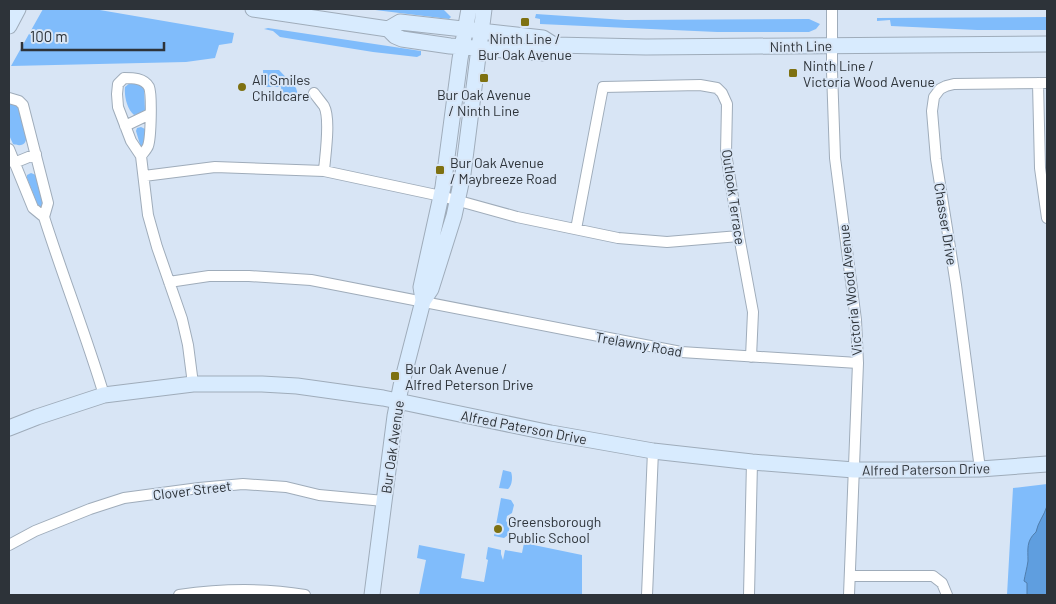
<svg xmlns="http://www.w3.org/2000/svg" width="1056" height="604" font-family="Barlow,sans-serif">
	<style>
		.green { fill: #80bcfb }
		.water { fill: #5f9edf; stroke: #507ead }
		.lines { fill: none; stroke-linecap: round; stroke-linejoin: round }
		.street-casing { stroke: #9facba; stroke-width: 12 }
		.secondary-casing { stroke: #9facba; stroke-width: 17 }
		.street { stroke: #fff; stroke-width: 10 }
		.secondary { stroke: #d8ebfe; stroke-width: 15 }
		.poi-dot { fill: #7e7111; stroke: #d8e5f5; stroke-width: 2 }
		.labels { text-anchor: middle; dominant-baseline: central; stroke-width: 4; stroke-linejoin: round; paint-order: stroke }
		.poi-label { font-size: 14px; fill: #2d3339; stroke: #d8e5f5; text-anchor: start }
		.street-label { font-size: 14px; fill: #2d3339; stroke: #d8e5f5 }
	</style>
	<rect width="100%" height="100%" fill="#d8e5f5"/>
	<path class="green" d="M43 9H94L234 33 232 43 219 45 215 58 186 62 11 66Z
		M367 9H443L451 17 449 19Z
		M536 14 625 20 809 19 820 24 816 29 809 32H717L540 24V19L535 18Z
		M1047 17V30H977L891 26 890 20 877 21V18Z
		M268 28 421 51V55L417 57 373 52 280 37 273 31 264 29Z
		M263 70H279L296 88 299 98 282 97 281 87H266V85H263Z
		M137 82 144 88 145 110 140 114 134 115C127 109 124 96 125 87L130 83Z
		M9 102 19 106C22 117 37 152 13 144L9 135Z
		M141 127 145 129 146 147 141 148 136 131 137 128Z
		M31 173 36 175 44 205 42 208 38 206 27 178V175Z
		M503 470 511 472C513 477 512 486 508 489L499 488Z
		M1047 484V595H1007L1013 488Z
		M501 498 511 500 514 505 512 513 507 516 506 521 510 526 508 535 504 538 494 536Z
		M524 543 582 555V595H419L426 560 417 558 419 545 465 554 461 578 484 582 488 560 486 559 488 547 501 550V554L503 560 505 550 522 553Z"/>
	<path class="water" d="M1047 506V595H1027V583L1024 581C1025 575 1027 568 1028 561 1028 549 1026 541 1036 532 1038 522 1044 516 1047 506Z"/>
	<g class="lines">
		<defs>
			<path id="street" d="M832 9V71L835 158 856 320 858 363 849 595
				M1038 83 1040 168 1047 218
				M314 93C317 97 321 102 324 106 331 119 325 156 324 171
				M9 98 19 101 23 105 48 203 44 217
				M125 126 150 114
				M9 149 33 208 44 217C63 277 86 335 104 395
				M141 156C143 153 147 149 148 146 151 138 152 94 149 87 144 78 133 78 124 78L118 84 117 94 118 107 131 141 141 156 148 215 157 247 182 319 188 345 193 384
				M14 163 36 154
				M144 176 215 167 324 171 441 196 517 217 618 238 667 242 739 236
				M576 229 603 87 700 85 717 88 722 93 727 104 726 153 739 236 753 312 751 357
				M169 282 209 276H249L311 280 681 352 858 363
				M980 469 956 285 936 159 932 111 934 97 940 89 946 86 954 84 1047 83
				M9 545 35 531 90 509 124 498 199 488 243 484 286 487 319 495 384 501
				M850 576H933L942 583 947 595
				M179 595C220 589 264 588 305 595
				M647 595 653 451
				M749 595 752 462"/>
			<path id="secondary" d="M253 9 388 29 400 22 543 38 554 45 646 47 1047 44
				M9 26 18 9
				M388 29 395 36 402 39 450 46 543 53 554 45
				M423 300 421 287 443 187 460 59 469 9
				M9 428 37 417 104 395 193 384H262L297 386 383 398 551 433 653 451 752 462 854 470H909L980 469 1047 464
				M372 595 395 416 401 386 423 301 431 289 454 216 463 174 484 9"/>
		</defs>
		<use href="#street" class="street-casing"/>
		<use href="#secondary" class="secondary-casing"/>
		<use href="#street" class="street"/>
		<use href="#secondary" class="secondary"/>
	</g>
	<g class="poi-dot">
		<rect x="520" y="17" width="10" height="10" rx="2.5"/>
		<rect x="788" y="68" width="10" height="10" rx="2.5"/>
		<rect x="479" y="73" width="10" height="10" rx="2.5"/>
		<circle cx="242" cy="87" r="5"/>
		<rect x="435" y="165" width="10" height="10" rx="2.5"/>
		<rect x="390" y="371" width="10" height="10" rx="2.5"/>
		<circle cx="498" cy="529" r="5"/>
	</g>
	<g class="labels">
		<g class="poi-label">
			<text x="525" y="38" text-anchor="middle">Ninth Line /<tspan x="525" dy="16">Bur Oak Avenue</tspan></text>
			<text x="803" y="65">Ninth Line /<tspan x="803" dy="16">Victoria Wood Avenue</tspan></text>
			<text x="252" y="79">All Smiles<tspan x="252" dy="16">Childcare</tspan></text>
			<text x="484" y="94" text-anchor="middle">Bur Oak Avenue<tspan x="484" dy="16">/ Ninth Line</tspan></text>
			<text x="450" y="162">Bur Oak Avenue<tspan x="450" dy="16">/ Maybreeze Road</tspan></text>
			<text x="405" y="368">Bur Oak Avenue /<tspan x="405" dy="16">Alfred Peterson Drive</tspan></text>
			<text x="508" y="521">Greensborough<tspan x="508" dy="16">Public School</tspan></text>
		</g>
		<g class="street-label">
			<text transform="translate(801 46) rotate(-1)">Ninth Line</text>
			<text transform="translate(734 197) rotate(82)">Outlook Terrace</text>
			<text transform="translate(946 224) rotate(81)">Chasser Drive</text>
			<text transform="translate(850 290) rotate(-96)">Victoria Wood Avenue</text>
			<text transform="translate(639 344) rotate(10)">Trelawny Road</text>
			<text transform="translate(524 427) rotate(11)">Alfred Paterson Drive</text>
			<text transform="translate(392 447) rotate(-82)">Bur Oak Avenue</text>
			<text transform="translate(926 469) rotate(-1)">Alfred Paterson Drive</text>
			<text transform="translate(192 490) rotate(-7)">Clover Street</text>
		</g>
	</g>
	<rect width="1056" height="604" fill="none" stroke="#2d3339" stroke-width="20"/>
	<path d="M22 42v8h142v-8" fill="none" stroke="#2d3339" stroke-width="2.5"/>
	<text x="30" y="42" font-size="15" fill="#2d3339" stroke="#d8e5f5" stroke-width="4" paint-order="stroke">100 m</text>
</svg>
